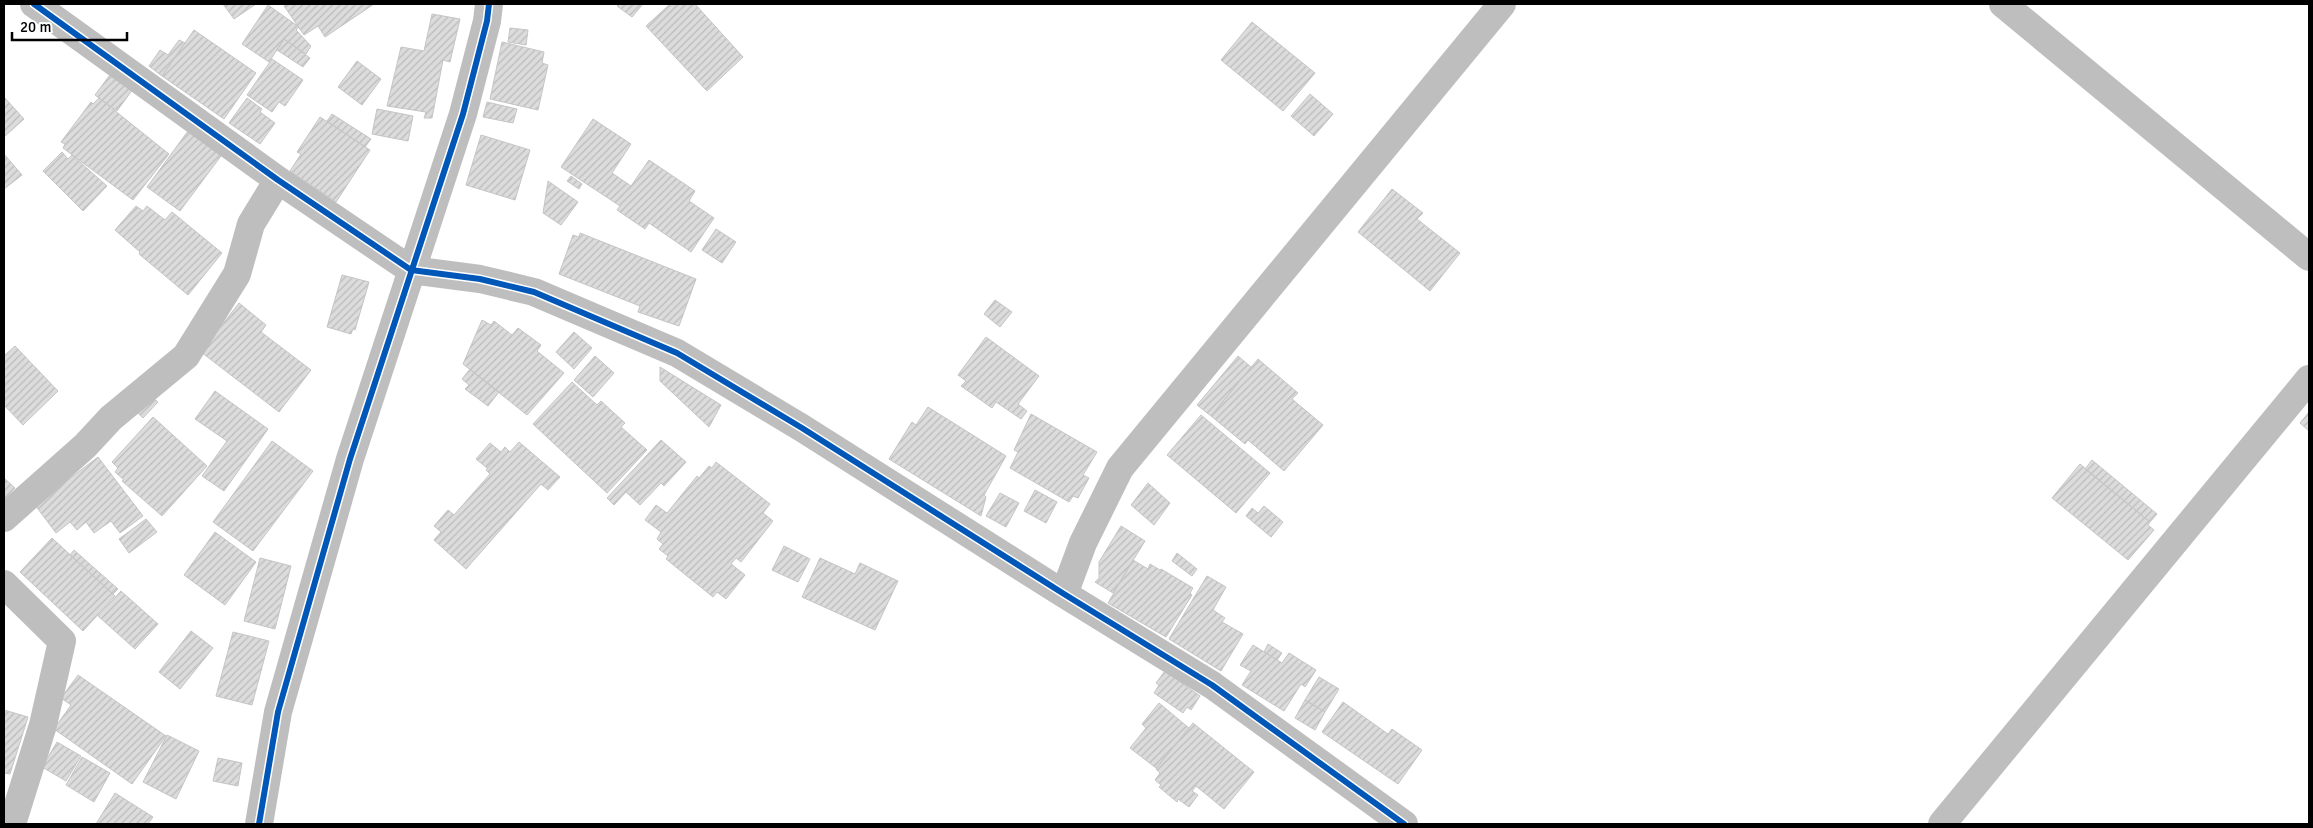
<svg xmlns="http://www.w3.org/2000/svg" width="2313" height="828" font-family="Signika,sans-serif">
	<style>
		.building { fill: url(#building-hatch); stroke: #c5c5c5 }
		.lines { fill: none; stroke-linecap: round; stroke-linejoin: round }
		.minor { stroke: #bebebe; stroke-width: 28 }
		.cycleway-casing { stroke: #fff; stroke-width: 9 }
		.cycleway { stroke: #0057b8; stroke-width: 6 }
	</style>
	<defs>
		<pattern id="building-hatch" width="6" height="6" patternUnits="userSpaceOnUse" patternTransform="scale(1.25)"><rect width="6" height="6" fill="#dcdcdc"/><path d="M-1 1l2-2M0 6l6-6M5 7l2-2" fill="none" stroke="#bbb"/></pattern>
	</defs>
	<rect width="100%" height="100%" fill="#fff"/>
	<path class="building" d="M223 4H256L234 19Z
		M287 4H374L325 37 318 26 304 35 284 6Z
		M620 4H643L632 17 617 6Z
		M670 4H695L743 57 707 91 646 26Z
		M268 5 299 27 296 30 311 46 306 54 284 39 269 62 242 44Z
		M432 14 460 19 450 62 443 60 432 118H424L426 112 387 106 401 47 424 51Z
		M1252 22 1315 73 1283 111 1221 60Z
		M510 28 528 30 526 45 508 42Z
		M194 30 256 73 224 119 162 76Z
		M284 39 310 58 303 67 277 50Z
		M179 40 185 43 162 76 149 66 160 50 168 55Z
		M502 42 544 52 542 63 548 65 538 110 490 99Z
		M272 59 303 80 285 106 279 102 272 112 247 95Z
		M357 61 381 79 362 105 338 87Z
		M112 72 133 89 117 111 95 95Z
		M1310 94 1333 114 1314 136 1291 116Z
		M4 97 24 119 4 137Z
		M99 98 169 154 133 200 63 148 65 144 61 142 91 102 93 104Z
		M247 98 262 109 260 112 275 123 260 144 229 123Z
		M487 102 517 109 513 123 483 117Z
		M377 109 413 116 408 141 372 134Z
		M332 114 371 139 365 147 327 121Z
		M320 117 370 150 336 202 290 171 301 154 297 152Z
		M593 119 631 144 612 173 631 186 649 160 695 191 689 201 714 218 691 252 649 223 645 229 617 210 620 206 561 167Z
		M188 131 221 156 180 211 147 187Z
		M481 135 530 150 515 200 466 185Z
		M62 152 68 159 72 155 107 186 83 211 43 171Z
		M4 154 22 175 4 189Z
		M571 176 582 184 579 189 567 181Z
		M548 181 578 202 561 225 543 213Z
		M1392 189 1423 213 1417 219 1460 253 1430 291 1358 232Z
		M136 206 143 211 147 206 165 220 172 212 222 253 188 295 139 254 140 252 115 230Z
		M716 229 736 242 722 263 702 250Z
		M580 233 696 279 679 326 638 312 640 306 559 274 573 235 579 237Z
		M342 275 369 282 355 330 353 329 351 334 327 327Z
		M995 300 1012 312 1000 327 984 314Z
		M239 303 266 325 261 332 311 370 279 412 201 352Z
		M482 320 491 325 494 321 512 335 518 328 541 345 537 351 564 373 527 415 463 364Z
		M574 332 592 348 574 369 556 352Z
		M986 337 1039 376 1018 404 1027 411 1021 419 996 402 992 408 961 386 966 381 958 375Z
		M15 346 58 391 23 425 4 405V356Z
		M595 356 614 373 593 397 574 380Z
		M1238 356 1251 367 1211 416 1197 405Z
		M1258 359 1298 393 1292 399 1323 425 1284 471 1248 440 1245 444 1211 416Z
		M660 367 721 405 709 427 660 381Z
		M470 369 499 392 488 406 465 389 469 385 462 379Z
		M572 382 597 405 601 401 625 423 621 427 647 450 607 493 533 424Z
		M215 391 268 429 224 491 202 476 227 441 195 419Z
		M151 396 158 402 143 418 138 413Z
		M928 407 1006 456 984 495 986 497 981 516 889 459 912 422 916 425Z
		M2309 412V431L2300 423Z
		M1031 414 1097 452 1083 475 1089 478 1078 498 1073 496 1069 502 1010 468 1018 452 1014 450Z
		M1201 415 1270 473 1236 513 1167 455Z
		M153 417 207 466 162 516 122 481 124 480 115 472 118 468 112 462Z
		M661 440 686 462 664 486 661 483 640 505 626 492 614 505 607 498Z
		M272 441 313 471 253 551 213 522Z
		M519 442 560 477 548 490 541 484 466 569 434 540 441 532 434 526 448 510 454 515 490 474 486 470 501 452 505 447 510 452Z
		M490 443 501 452 487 468 476 459Z
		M98 457 143 516 120 533 111 521 94 533 86 522 77 530 70 522 56 533 35 505Z
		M2092 460 2157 514 2150 522 2085 469Z
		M716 462 770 504 763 513 773 521 741 562 736 558 731 564 745 575 726 599 717 592 713 597 666 559 668 556 659 549 663 544 657 539 661 532 645 520 656 505 667 513 697 476 699 478 709 466 712 468Z
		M2080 464 2150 522 2148 525 2154 530 2128 560 2052 498Z
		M4 478 15 488 4 500Z
		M1148 483 1170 503 1154 525 1131 505Z
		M1035 490 1057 502 1046 523 1024 511Z
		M1000 493 1019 503 1006 527 986 516Z
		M1264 506 1283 522 1271 537 1246 516 1252 508 1258 513Z
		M146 519 157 532 129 553 119 539Z
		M1121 526 1145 541 1113 593 1095 582 1099 578V562Z
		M215 532 256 562 225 605 184 575Z
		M52 538 115 596 83 631 20 572Z
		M784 546 810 559 798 582 772 570Z
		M74 550 118 589 113 594 70 555Z
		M1177 553 1197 569 1192 576 1172 561Z
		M260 558 291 566 275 629 244 621Z
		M820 558 855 574 860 563 898 581 875 630 802 597Z
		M1133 560 1148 569 1150 564 1160 570 1161 569 1193 588 1190 593 1192 595 1166 637 1108 603Z
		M1207 576 1226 587 1213 610 1225 618 1222 622 1243 634 1221 671 1169 639Z
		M121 591 158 624 135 649 98 616Z
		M191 631 213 648 180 689 159 672Z
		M233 632 269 641 252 705 216 696Z
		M1268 644 1282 653 1277 660 1264 652Z
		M1253 645 1282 663 1289 653 1316 670 1305 687 1301 684 1284 711 1242 685 1251 671 1240 665Z
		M1165 671 1200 696 1191 710 1187 707 1183 713 1154 693 1159 685 1156 683Z
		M78 675 166 736 132 784 54 729 71 705 61 698Z
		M1319 677 1339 689 1325 712 1305 700Z
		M1305 700 1325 712 1315 730 1295 718Z
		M1343 702 1388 734 1392 729 1422 750 1398 784 1322 732Z
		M1159 703 1189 728 1156 768 1130 748 1146 728 1142 724Z
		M4 710 28 717 10 774 4 773Z
		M1193 723 1254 772 1224 809 1196 786 1192 791 1198 795 1189 807 1178 799 1177 802 1159 787 1161 785 1155 780 1160 773 1156 769Z
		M167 735 199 751 176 799 143 782Z
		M57 742 81 756 66 781 42 767Z
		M82 757 110 773 94 802 66 785Z
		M218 758 242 763 238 786 213 781Z
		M115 793 153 817 148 824H96Z"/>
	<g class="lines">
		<path class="minor" d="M34 4 278 180 411 270 480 279 534 292 677 353 802 428 1064 594 1212 685 1404 824
			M2003 4 2309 257
			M4 518 85 446 111 418 186 356 237 274 251 224 278 180
			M4 584 62 641 43 725 12 824
			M1064 594 1083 543 1120 468 1502 4
			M259 824 278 712 350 459 463 114 487 21 489 4
			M1942 824 2309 379"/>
		<defs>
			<path id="cycleway" d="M34 4 278 180 411 270 480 279 534 292 677 353 802 428 1064 594 1212 685 1404 824
				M259 824 278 712 350 459 463 114 487 21 489 4"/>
		</defs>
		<use href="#cycleway" class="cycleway-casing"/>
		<use href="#cycleway" class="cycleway"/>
	</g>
	<rect width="2313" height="828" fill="none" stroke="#000000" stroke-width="10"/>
	<path d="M12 32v8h115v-8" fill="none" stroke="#000000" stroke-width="2.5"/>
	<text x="20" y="32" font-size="15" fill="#000000" stroke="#ffffff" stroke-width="4" paint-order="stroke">20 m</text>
</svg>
